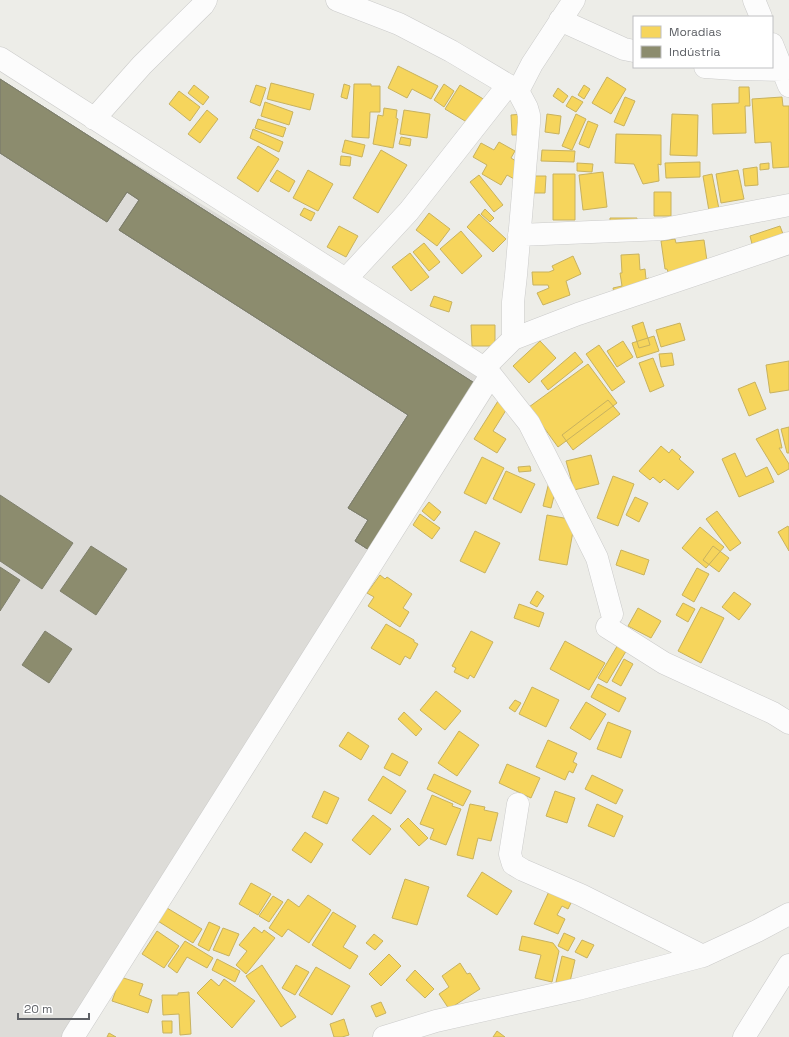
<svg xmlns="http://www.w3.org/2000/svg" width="789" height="1037" font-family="'Space Grotesk',sans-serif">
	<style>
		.industrial { fill: #dddcd8 }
		.homes { fill: #f6d55c; stroke: #c8b25f }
		.industry { fill: #8c8c6e; stroke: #7e7f6c }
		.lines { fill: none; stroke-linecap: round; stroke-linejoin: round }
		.minor-casing { stroke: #cbcbca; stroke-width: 23 }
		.minor { stroke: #fcfcfc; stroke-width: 22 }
	</style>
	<rect width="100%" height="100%" fill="#edede8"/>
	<path class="industrial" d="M0 81 494 383 75 1037H0Z"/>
	<path class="homes" d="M398 66 438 86 431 99 412 89 407 98 388 88Z
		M607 77 626 89 611 114 592 103Z
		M271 83 314 94 310 110 267 99Z
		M344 84 350 86 347 99 341 97Z
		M354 84H371V86H380V112H370L369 138 352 137Z
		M444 84 454 91 444 107 434 100Z
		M194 85 209 97 203 105 188 93Z
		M256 85 266 88 260 106 250 102Z
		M460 85 485 100 470 124 445 109Z
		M584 85 590 89 584 99 578 95Z
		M739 87H749L750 106H745L746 133 713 134 712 104 739 103Z
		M558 88 568 96 563 103 553 96Z
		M179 91 200 107 190 121 169 104Z
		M572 96 583 102 576 112 566 106Z
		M625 97 635 101 624 126 614 122Z
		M782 97 783 106H789V167L773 168 771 142 755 143 752 99Z
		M265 102 293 112 289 125 261 116Z
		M384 108 397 110 396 118 398 119 393 148 373 144 378 115 383 116Z
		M207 110 218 119 200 143 188 134Z
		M404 110 430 114 427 138 400 134Z
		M523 114 524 135H512L511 115Z
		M547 114 561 116 559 134 545 132Z
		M576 114 586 119 572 150 562 146Z
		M672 114 698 115 697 156 670 155Z
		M258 119 286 128 283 137 255 128Z
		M588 121 598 125 589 148 579 144Z
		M253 129 283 142 279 152 250 138Z
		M616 134 661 135V165L658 164 659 181 643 184 634 164 615 163Z
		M401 137 411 139 410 146 399 144Z
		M345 140 365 145 362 157 342 152Z
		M499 142 515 151 511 158 524 166 516 180 507 175 501 185 482 174 487 165 473 157 481 143 494 150Z
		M258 146 279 159 258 192 237 178Z
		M381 150 407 165 378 213 353 198Z
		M542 150 575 151 574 162 541 161Z
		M341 156 351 157 350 166 340 165Z
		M700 162V177L666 178 665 163Z
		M577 163 593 164 592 172 577 171Z
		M769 163V169L760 170V164Z
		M757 167 758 185 745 186 743 169Z
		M277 170 295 181 289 192 270 181Z
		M308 170 333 184 318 211 293 198Z
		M738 170 744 199 721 203 716 174Z
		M603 172 607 207 583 210 579 175Z
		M553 174H575V220H553Z
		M712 174 719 209 709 211 703 176Z
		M479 175 503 205 494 212 470 182Z
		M532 176H546L545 193H531Z
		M654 192H671V216H654Z
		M304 208 315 213 311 221 300 215Z
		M485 209 494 218 490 222 481 214Z
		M429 213 450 229 437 246 416 230Z
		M479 214 506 239 493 252 467 227Z
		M610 218H637V228H610Z
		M339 226 358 236 346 257 327 247Z
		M780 226 783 234 752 244 750 236Z
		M461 231 482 256 462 274 440 249Z
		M675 239 676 243 704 240 707 261 669 275 667 269H665L661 241Z
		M424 243 440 262 429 271 413 252Z
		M410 253 429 277 411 291 392 267Z
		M639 254 640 270 645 269 646 279 649 278 651 287 615 297 613 288 622 286 620 273H622L621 255Z
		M573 256 581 274 566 281 570 295 543 305 537 293 549 288 548 285H533L532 272H549L554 270 552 266Z
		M434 296 452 302 449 312 430 306Z
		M643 322 650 345 639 348 632 326Z
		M680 323 685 340 661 347 656 330Z
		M471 325H495V346H472Z
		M654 336 659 351 637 358 632 343Z
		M540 341 556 358 529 383 513 366Z
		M623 341 633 357 617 367 607 351Z
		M599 345 625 382 612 391 586 354Z
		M575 352 583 362 548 390 541 381Z
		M672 353 674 365 661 367 659 354Z
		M653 358 664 386 650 392 639 363Z
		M789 361V390L770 393 766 365Z
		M588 364 617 403 558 447 529 407Z
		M755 382 766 409 749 416 738 389Z
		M608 400 620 414 573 450 562 435Z
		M498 401 508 407 493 431 506 439 497 453 474 439Z
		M789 427V453H787L781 429Z
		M778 429 782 448H779L789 464V469L778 475 756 439Z
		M661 446 669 453 672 449 681 457 679 459 694 472 678 490 664 479 660 483 653 477 650 480 639 471Z
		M735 453 746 477 767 467 774 482 739 497 722 459Z
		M591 455 599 484 574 490 566 461Z
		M482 457 504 468 486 504 464 493Z
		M530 466 531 471 519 472 518 467Z
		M506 471 535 484 521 513 493 499Z
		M613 476 634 484 618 526 597 518Z
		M549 482 557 484 551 508 543 506Z
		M635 497 648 503 639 522 626 515Z
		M429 502 441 512 434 521 422 511Z
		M717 511 741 543 730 551 706 519Z
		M420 514 440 528 432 539 413 525Z
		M547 515 575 520 567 565 539 560Z
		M788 526 789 528V551L778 532Z
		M700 527 724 547 706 568 682 548Z
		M475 531 500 543 485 573 460 561Z
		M713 546 729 558 719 572 703 560Z
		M621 550 649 560 644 575 616 565Z
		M697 568 709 574 694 602 682 595Z
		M380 575 385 579 387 577 412 594 403 608 409 612 400 627 368 606 374 597 367 593Z
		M537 591 544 596 537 607 530 603Z
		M734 592 751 604 739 620 722 607Z
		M683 603 695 609 688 622 676 615Z
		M519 604 544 613 539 627 514 618Z
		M701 607 724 618 701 663 678 651Z
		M638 608 661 621 651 638 628 626Z
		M386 624 414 640V642L418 644 410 659 405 656 400 665 371 648Z
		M471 631 493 642 474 678 470 675 468 679 454 672 456 668 452 666Z
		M565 641 605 663 589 690 550 669Z
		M619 643 628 648 607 683 598 678Z
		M624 659 633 664 621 686 612 681Z
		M598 684 626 698 619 712 591 697Z
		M532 687 559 700 546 727 519 714Z
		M436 691 461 711 445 730 420 710Z
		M515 700 521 703 515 712 509 708Z
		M586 702 606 714 590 740 570 728Z
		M404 712 422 729 416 736 398 719Z
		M608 722 631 731 621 758 597 749Z
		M459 731 479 745 457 776 438 763Z
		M348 732 369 746 361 760 339 746Z
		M548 740 577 753 573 762 577 764 573 773 569 771 565 780 536 767Z
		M392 753 408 762 400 776 384 768Z
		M507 764 540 778 531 798 499 783Z
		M434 774 471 791 463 806 427 789Z
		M592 775 623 790 616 804 585 789Z
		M383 776 406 791 391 814 368 800Z
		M324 791 339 798 327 824 312 817Z
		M555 791 575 798 567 823 546 816Z
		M432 795 453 804 452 806 461 809 446 845 430 839 434 829 420 824Z
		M470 804 485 807 484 810 498 813 491 841 478 838 473 859 457 855Z
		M597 804 623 816 614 837 588 826Z
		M373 815 391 829 370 855 352 840Z
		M408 818 428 838 419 846 400 826Z
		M305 832 323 844 311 863 292 850Z
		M482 872 512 891 497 915 467 896Z
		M405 879 429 887 417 925 392 918Z
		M251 883 271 894 258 915 239 904Z
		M551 887 574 897 568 909 562 906 557 915 565 919 558 934 534 924Z
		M308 895 331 910 309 943 288 929 282 937 269 928 288 899 299 907Z
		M273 896 283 902 269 922 259 916Z
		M162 905 202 929 193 943 153 918Z
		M333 912 356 926 343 947 358 956 350 969 312 945Z
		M209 922 220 927 209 951 198 945Z
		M254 927 262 933 264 930 275 938 246 974 236 965 247 951 239 945Z
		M223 928 239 934 229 956 213 950Z
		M157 931 179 946 164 968 142 954Z
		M564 933 575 938 568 951 558 946Z
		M374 934 383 941 375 950 366 943Z
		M522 936 553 943 559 951 552 982 535 978 541 955 519 950Z
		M582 940 594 945 587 958 575 952Z
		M185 941 213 958 207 968 187 957 177 973 168 966Z
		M389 954 401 966 381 986 369 974Z
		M562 956 575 960 569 986 556 982Z
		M217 959 240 971 235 982 212 970Z
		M460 963 467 974 470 973 480 989 449 1009 439 994 449 987 442 976Z
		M262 965 296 1017 281 1027 246 976Z
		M296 965 309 972 295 995 282 988Z
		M316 967 350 986 332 1015 299 995Z
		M415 970 434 989 425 998 406 980Z
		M117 976 143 984 139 995 152 1000 148 1013 112 1001 116 990 113 989Z
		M211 979 219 986 224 979 255 1001 232 1028 197 993Z
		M189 992 191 1034 180 1035 179 1014 163 1015 162 995H178V993Z
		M381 1002 386 1013 376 1017 371 1006Z
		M344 1019 349 1035 342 1037H334L330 1024Z
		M162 1021H172V1033H163Z
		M497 1031 505 1037H493Z
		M109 1033 116 1037H107Z"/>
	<path class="industry" d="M0 79 479 386 372 552 355 541 368 520 348 508 408 415 119 230 139 200 127 192 107 222 0 153Z
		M0 79 479 386 372 552 355 541 368 520 348 508 408 415 119 230 139 200 127 192 107 222 0 153Z
		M0 495 73 543 42 589 0 561Z
		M91 546 127 569 96 615 60 591Z
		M0 567 20 580 0 611Z
		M45 631 72 649 49 683 22 665Z"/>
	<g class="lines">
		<defs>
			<path id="minor" d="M337 0 399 24 451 51 518 91 527 108 529 115V123L516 275 513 302V339
				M754 0 761 17
				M560 20 624 49 634 51
				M772 44 789 86
				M0 58C160 162 323 264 484 368L491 375 73 1037
				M705 67 735 69 783 70
				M518 91 532 64 574 0
				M94 119 142 65 203 5 206 0
				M519 235 664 229 789 205
				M346 279 409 211 508 85
				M484 368 513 339 578 314 789 243
				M491 375 529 423 567 498 597 558 612 614
				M607 627 664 663 773 713 789 723
				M518 804 510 854 513 864 523 870 581 895 703 956
				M384 1037 436 1021 578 989 703 956 757 931 789 914
				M744 1037 789 965"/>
		</defs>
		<use href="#minor" class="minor-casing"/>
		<use href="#minor" class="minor"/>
	</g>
	<rect x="633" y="16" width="140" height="52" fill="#ffffff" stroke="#bfc0c2"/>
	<rect x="641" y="26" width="20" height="12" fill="#f6d55c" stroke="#bfc0c2"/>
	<text x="669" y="36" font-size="12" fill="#5e6166">Moradias</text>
	<rect x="641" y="46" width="20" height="12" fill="#8c8c6e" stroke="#bfc0c2"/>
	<text x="669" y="56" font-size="12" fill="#5e6166">Indústria</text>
	<path d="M18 1013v6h71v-6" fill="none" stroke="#5e6166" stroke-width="2"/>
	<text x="24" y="1013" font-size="12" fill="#5e6166" stroke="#ffffff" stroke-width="3" paint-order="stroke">20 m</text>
</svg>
